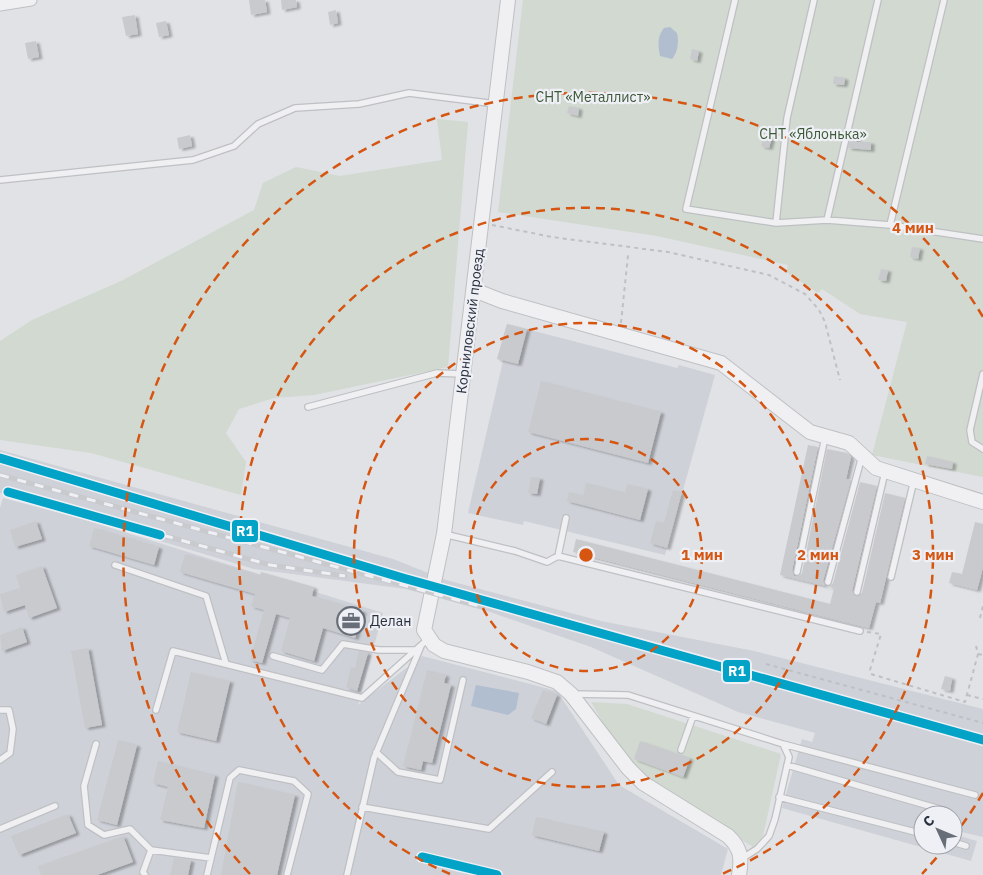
<svg xmlns="http://www.w3.org/2000/svg" width="983" height="875" font-family="'IBM Plex Sans',sans-serif">
	<style>
		.built { fill: #ced1d8 }
		.green { fill: #d1d9d1 }
		.water { fill: #b0becf }
		.building { fill: #c9cacd; filter: url(#shadow) }
		.lines { fill: none; stroke-linecap: round; stroke-linejoin: round }
		.service-casing { stroke: #bec0c3; stroke-width: 8 }
		.minor-casing { stroke: #bec0c3; stroke-width: 13 }
		.tertiary-casing { stroke: #bec0c3; stroke-width: 16 }
		.path { stroke: #bfc0c6; stroke-width: 2; stroke-dasharray: 4 4; stroke-linecap: butt }
		.service { stroke: #f0f0f2; stroke-width: 5.5 }
		.minor { stroke: #f0f0f2; stroke-width: 11 }
		.tertiary { stroke: #f0f0f2; stroke-width: 14 }
		.rail-casing { stroke: #c9cacd; stroke-width: 5 }
		.rail { stroke: #eef0f5; stroke-width: 3; stroke-dasharray: 9; stroke-linecap: butt }
		.rail-1-casing { stroke: #eef0f5; stroke-width: 12 }
		.rail-1 { stroke: #02a3c7; stroke-width: 9 }
		.ring { fill: none; stroke: #d55511; stroke-width: 2.5; stroke-dasharray: 9 6 }
		.labels { text-anchor: middle; dominant-baseline: central; stroke-width: 4.5; stroke-linejoin: round; paint-order: stroke }
		.park-label { font-size: 14px; fill: #3c5836; stroke: #eef0f5 }
		.street-label { font-size: 14px; fill: #282f3d; stroke: #eef0f5 }
		.poi-label { font-size: 14px; fill: #282f3d; stroke: #eef0f5; text-anchor: start }
		.centre { fill: #d55511; stroke: #eef0f5; stroke-width: 2.5 }
		.ring-label { font-size: 15px; text-anchor: middle; font-weight: bold; fill: #d55511; stroke: #eef0f5; stroke-width: 4.5; stroke-linejoin: round; paint-order: stroke }
		.line-badge { stroke: #eef0f5; stroke-width: 2 }
		.badge-label { font-size: 14px; text-anchor: middle; font-weight: bold; fill: #fff }
	</style>
	<defs>
		<filter id="shadow"><feDropShadow dx="3.5" dy="2" stdDeviation="1" flood-color="#0004"/></filter>
	</defs>
	<rect width="100%" height="100%" fill="#e0e2e5"/>
	<path class="built" d="M507 324 677 368 679 365 715 375 665 555 524 521 523 525 468 513 503 361 497 359Z
		M0 450 393 559 446 580 601 621 754 651 983 709V837L953 830V815H923V845H953V834L977 841 971 861 782 808 802 739 812 742 815 733 738 712 591 647 490 612 406 589 254 569 0 493Z
		M3 498 79 518 383 613 358 705 422 656 557 691 619 785 728 849 721 875H0V508Z"/>
	<path class="green" d="M523 0H983V477L872 455 907 322 860 314 822 289 818 293 786 272 788 265 657 236 498 212Z
		M437 119 468 122 448 367 314 395 274 398 239 409 226 433 246 462 241 495 91 453 0 440V341L32 320 121 281 254 210 263 183 296 167 340 176 442 160Z
		M591 702 627 704 781 754 763 836 753 847 644 779 619 751Z"/>
	<path class="water" d="M670 27 677 33C679 41 678 52 672 59L660 56C658 45 657 37 664 28Z
		M476 685 519 693 516 709 508 715 471 706Z"/>
	<path class="building" d="M249 0H265L267 12 251 15Z
		M281 0H296L297 7 282 10Z
		M336 10 338 23 330 25 328 12Z
		M135 15 138 34 126 36 122 17Z
		M166 21 169 35 159 37 156 23Z
		M36 41 39 57 28 59 25 43Z
		M692 49 699 51 697 61 690 59Z
		M834 76 845 78 844 85 833 84Z
		M569 106 579 108 578 116 567 113Z
		M765 131 773 133 769 148 761 146Z
		M190 135 192 146 179 149 177 138Z
		M851 135H857V142H871V150L848 148Z
		M912 247 920 248 918 259 910 257Z
		M881 269 888 270 886 281 878 280Z
		M507 324 527 329 518 364 497 359Z
		M541 381 661 412 648 463 528 432Z
		M808 445 818 447 792 571 794 576H799L802 573 827 449 847 453 851 457 846 479 851 480 823 581 825 586H830L833 583 860 482 877 486 852 591 855 596 862 593 885 493 905 498 880 603 876 602 869 628 573 552 576 539 830 604 834 588 780 575Z
		M927 456 953 462 952 469 925 464Z
		M531 477 540 478 537 494 528 493Z
		M586 483 625 493 627 484 648 489 640 520 567 501 569 492 583 496Z
		M673 490 682 492 667 548 650 543 656 521 664 523Z
		M36 521 42 539 15 547 10 530Z
		M975 522 983 524V567L977 590 949 583 952 572 962 574Z
		M94 528 159 547 154 565 89 546Z
		M185 554 260 575 261 572 314 587 312 596 363 611 355 638 323 628 314 661 281 651 290 618 276 614 262 663 250 660 264 610 251 606 255 594 180 572Z
		M42 566 57 608 29 618 25 605 4 612 0 594 20 588 16 575Z
		M22 627 27 642 2 651 0 635Z
		M88 648 102 725 85 728 71 651Z
		M359 651 368 653 357 691 346 687 351 667 355 668Z
		M427 670 446 675 444 683 451 685 432 763 423 761 421 770 403 766Z
		M191 672 230 681 216 741 177 732Z
		M945 676 952 678 950 691 941 689Z
		M543 690 557 695 546 724 531 718Z
		M118 740 137 745 117 825 97 820Z
		M640 741 690 758 683 777 634 759Z
		M158 761 215 775 204 828 160 820 168 787 153 783Z
		M238 782 295 795 277 875H221Z
		M68 814 76 833 19 855 11 836Z
		M536 817 604 832 599 851 532 835Z
		M123 836 133 862 97 875H41L38 866Z
		M174 858 191 860 188 875H170Z"/>
	<g class="lines">
		<defs>
			<path id="service" d="M735 0 686 209 776 223 827 220 890 225 983 239
				M0 180 193 160 234 146 258 124 295 108 359 104 409 93 496 104
				M827 220 878 0
				M776 223 787 118 814 0
				M890 225 944 0
				M983 374 970 430 972 442 983 449
				M308 407 437 373 462 374
				M444 534 515 551 547 562 558 556 860 631
				M558 556 566 518
				M115 565 206 596 226 664
				M797 572 825 437
				M891 577 914 480
				M828 582 862 456
				M857 592 885 472
				M273 656 322 670 343 644 379 650H416
				M573 694 628 695 783 744 789 757 775 819 769 836 757 849 741 859
				M0 710H9L13 729 10 753 0 760
				M156 710 173 651 362 698 428 639
				M96 744 84 786 88 825 104 835 130 829 151 850
				M783 744 975 795
				M681 750 693 716
				M376 752 398 772 440 780 463 680
				M787 765 943 810
				M779 797 923 834
				M362 807 489 829 552 772
				M0 829 55 806
				M953 842 966 846
				M145 875 143 872 151 850 211 858
				M207 875 230 778 239 770 294 781 308 794 287 875
				M347 875 374 758 421 646"/>
			<path id="minor" d="M0 5 31 0"/>
			<path id="tertiary" d="M508 0 444 534 424 630 434 645 444 651 528 672 557 682 571 694 628 768 643 783 728 836C741 848 742 858 739 875
				M474 290 502 301 721 363 810 432 849 443 876 468 983 502"/>
		</defs>
		<use href="#service" class="service-casing"/>
		<use href="#minor" class="minor-casing"/>
		<use href="#tertiary" class="tertiary-casing"/>
		<path class="path" d="M492 225 552 237 668 252 769 275 805 294 819 310 825 322 840 380
			M621 323 628 255
			M980 618 983 606
			M867 632 881 634 870 670 871 674 965 702 978 654 976 646
			M978 654 983 655
			M766 664 983 723
			M967 695 983 699"/>
		<use href="#service" class="service"/>
		<use href="#minor" class="minor"/>
		<use href="#tertiary" class="tertiary"/>
		<defs>
			<path id="rail" d="M0 475 483 607
				M8 492 270 565 345 576
				M422 857 497 875"/>
		</defs>
		<use href="#rail" class="rail-casing"/>
		<use href="#rail" class="rail"/>
		<defs>
			<path id="rail-1" d="M0 458 403 578 983 740
				M8 492 160 535
				M422 857 497 875"/>
		</defs>
		<use href="#rail-1" class="rail-1-casing"/>
		<use href="#rail-1" class="rail-1"/>
	</g>
	<g class="ring">
		<circle cx="586" cy="555" r="116"/>
		<circle cx="586" cy="555" r="232"/>
		<path d="M450 874A347 347 0 1 1 722 874"/>
		<path d="M983 793A463 463 0 0 1 953 837M946 846A463 463 0 0 1 922 874M250 874A463 463 0 1 1 983 317"/>
	</g>
	<defs>
		<symbol id="office-ring" viewBox="-11 -11 22 22"><circle r="9.5" fill="#eef0f5" stroke="#686e78" stroke-width="1.5"/><path d="M-6-3h4V-5.5h4V-3h4V5H-6ZM-1-4.5V-3h2v-1.5ZM-6 0V1H6V0Z" fill="#686e78"/></symbol>
	</defs>
	<g fill-rule="evenodd">
		<use href="#office-ring" x="335" y="605" width="32" height="32"/>
	</g>
	<g class="labels">
		<g class="park-label">
			<text x="593" y="97">СНТ «Металлист»</text>
			<text x="813" y="134">СНТ «Яблонька»</text>
		</g>
		<g class="street-label">
			<text transform="translate(470 321) rotate(-83)">Корниловский проезд</text>
		</g>
		<g class="poi-label">
			<text x="370" y="621">Делан</text>
		</g>
	</g>
	<circle cx="586" cy="555" r="8" class="centre"/>
	<g class="ring-label">
		<text x="913" y="233">4 мин</text>
		<text x="702" y="560">1 мин</text>
		<text x="818" y="560">2 мин</text>
		<text x="933" y="560">3 мин</text>
	</g>
	<g class="line-badge">
		<rect x="231" y="519" width="28" height="24" rx="5" fill="#02a3c7"/>
		<rect x="722" y="659" width="29" height="24" rx="5" fill="#02a3c7"/>
	</g>
	<g class="badge-label">
		<text x="245" y="536">R1</text>
		<text x="737" y="676">R1</text>
	</g>
	<g transform="translate(938 830) rotate(314)"><circle r="24" fill="#eef0f5" stroke="#9fa3ab"/>
	<path d="M0-4L9 19L0 12L-9 19Z" fill="#686e78"/>
	<text y="-8" font-size="14" font-weight="bold" text-anchor="middle" fill="#282f3d">С</text>
	</g>
</svg>
